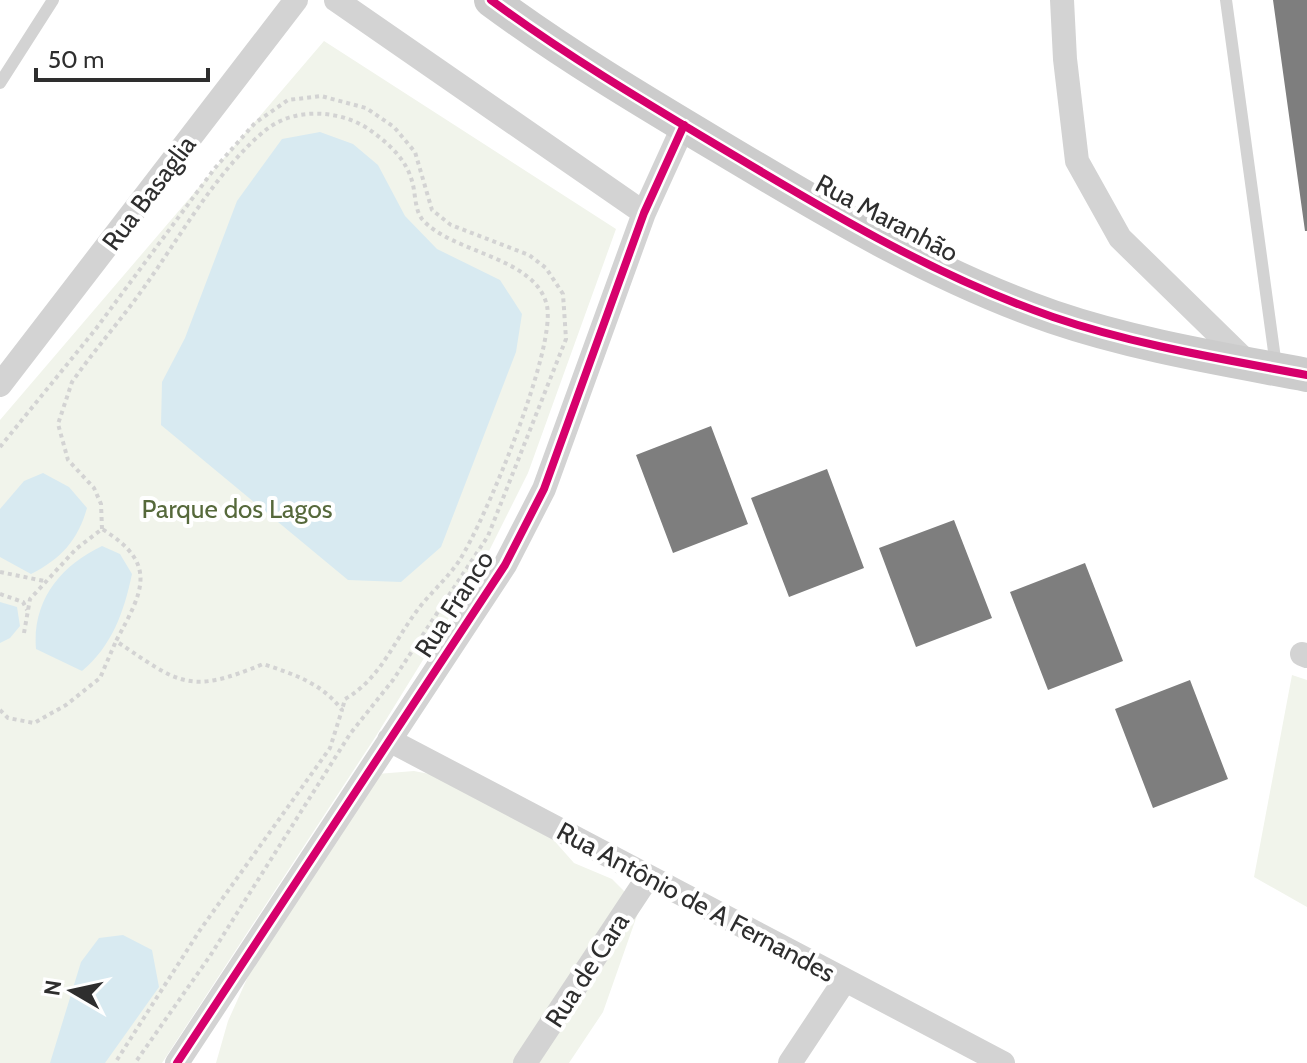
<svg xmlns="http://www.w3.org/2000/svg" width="1307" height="1063" font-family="Cabin,sans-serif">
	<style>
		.green { fill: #f1f4eb }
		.water { fill: #d8eaf1 }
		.building { fill: #7e7e7e }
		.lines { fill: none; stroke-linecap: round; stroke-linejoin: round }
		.path { stroke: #d3d3d3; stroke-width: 4; stroke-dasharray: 4 4; stroke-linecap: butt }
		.service { stroke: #d3d3d3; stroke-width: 12 }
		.minor { stroke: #d3d3d3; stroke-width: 24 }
		.secondary { stroke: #ccc; stroke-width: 34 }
		.cycleway-casing { stroke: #fff; stroke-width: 13 }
		.cycleway { stroke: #d6006c; stroke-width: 8 }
		.labels { text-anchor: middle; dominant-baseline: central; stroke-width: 8; stroke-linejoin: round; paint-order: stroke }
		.street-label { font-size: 26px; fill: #2e2e2e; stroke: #fff }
		.park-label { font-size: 26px; fill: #56693b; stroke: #fff }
	</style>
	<rect width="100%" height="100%" fill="#fff"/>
	<path class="green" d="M324 41 616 229 528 473 484 561 376 736 162 1063H0V420Z
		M1292 675 1307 680V907L1254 877Z
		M414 771 450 778 551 837 574 863 612 879 640 907 603 1012 569 1063H216L228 1021 259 952 377 774Z"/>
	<path class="water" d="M320 132 353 144 378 165 405 216 437 249 500 280 522 314 516 352 441 547 401 582 348 580 161 425 162 382 185 338 237 201 282 139Z
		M43 473 69 487 87 508C78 540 61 559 31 574L0 557V509L24 481Z
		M102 546 120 554 132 574C124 612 112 646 82 671L36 649C32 601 60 566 102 546Z
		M0 602 17 607 20 626 10 638 0 643Z
		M123 935 152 950 159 987 105 1063H50L81 962 99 938Z"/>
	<path class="building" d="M1273 0H1307V231H1305Z
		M711 426 748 524 673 553 636 455Z
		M827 469 864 568 789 597 751 498Z
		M954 520 992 618 916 647 879 548Z
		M1085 563 1123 661 1048 690 1010 592Z
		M1190 680 1228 779 1153 808 1115 709Z"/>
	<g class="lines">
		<path class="path" d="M0 447 95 330 215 168 255 123 288 100 321 96 366 108 394 127 415 152 432 210 451 225 529 255 546 268 563 294 566 339 488 536 393 680 350 734 210 956 135 1063
			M102 529 101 504 94 488 68 460 58 424 72 382C95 349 122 319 145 286 180 237 219 167 267 129 297 106 345 110 374 133 390 145 405 159 411 178 416 191 414 209 422 219 452 254 536 256 547 306 556 350 485 521 459 561 447 579 429 594 416 612 393 643 380 679 345 699L342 710
			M0 572 44 581
			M0 594 23 602 27 610
			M24 633 30 599 76 549 102 529C159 564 143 591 116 641 180 684 189 695 263 664 293 674 322 683 342 710L330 748 200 930 115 1063
			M0 710 8 718 34 723 66 705 100 678 116 641"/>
		<path class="service" d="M1226 0 1276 366
			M0 83 53 0"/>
		<path class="minor" d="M336 0 644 213
			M1062 0 1065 59 1077 161 1120 238 1248 363
			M0 385 296 0
			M1302 654 1307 656
			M389 740 1003 1063
			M177 1063 505 565 544 489 644 213 684 125
			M525 1063 648 877
			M790 1063 845 980"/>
		<path class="secondary" d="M491 0C568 57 653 107 735 156 837 217 940 278 1053 317 1135 345 1223 359 1307 375"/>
		<defs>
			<path id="cycleway" d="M491 0C568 57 653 107 735 156 837 217 940 278 1053 317 1135 345 1223 359 1307 375
				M177 1063 505 565 544 489 644 213 684 125"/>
		</defs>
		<use href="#cycleway" class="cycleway-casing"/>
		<use href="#cycleway" class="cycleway"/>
	</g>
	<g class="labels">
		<g class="street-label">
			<text transform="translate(149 193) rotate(-53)">Rua Basaglia</text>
			<text transform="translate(887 218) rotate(28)">Rua Maranhão</text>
			<text transform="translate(454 604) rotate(-57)">Rua Franco</text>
			<text transform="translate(696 902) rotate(28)">Rua Antônio de A Fernandes</text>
			<text transform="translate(587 970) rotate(-57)">Rua de Cara</text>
		</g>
		<g class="park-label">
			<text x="237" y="509">Parque dos Lagos</text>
		</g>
	</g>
	<g transform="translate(72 991) rotate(279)" stroke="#ffffff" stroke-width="6" paint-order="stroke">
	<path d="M0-6L14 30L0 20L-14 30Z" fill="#2e2e2e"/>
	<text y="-12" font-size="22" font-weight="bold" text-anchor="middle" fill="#2e2e2e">N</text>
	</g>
	<path d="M36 68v12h172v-12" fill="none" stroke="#2e2e2e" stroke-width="4"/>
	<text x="48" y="68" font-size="24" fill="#2e2e2e" stroke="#ffffff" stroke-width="6" paint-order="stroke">50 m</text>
</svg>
